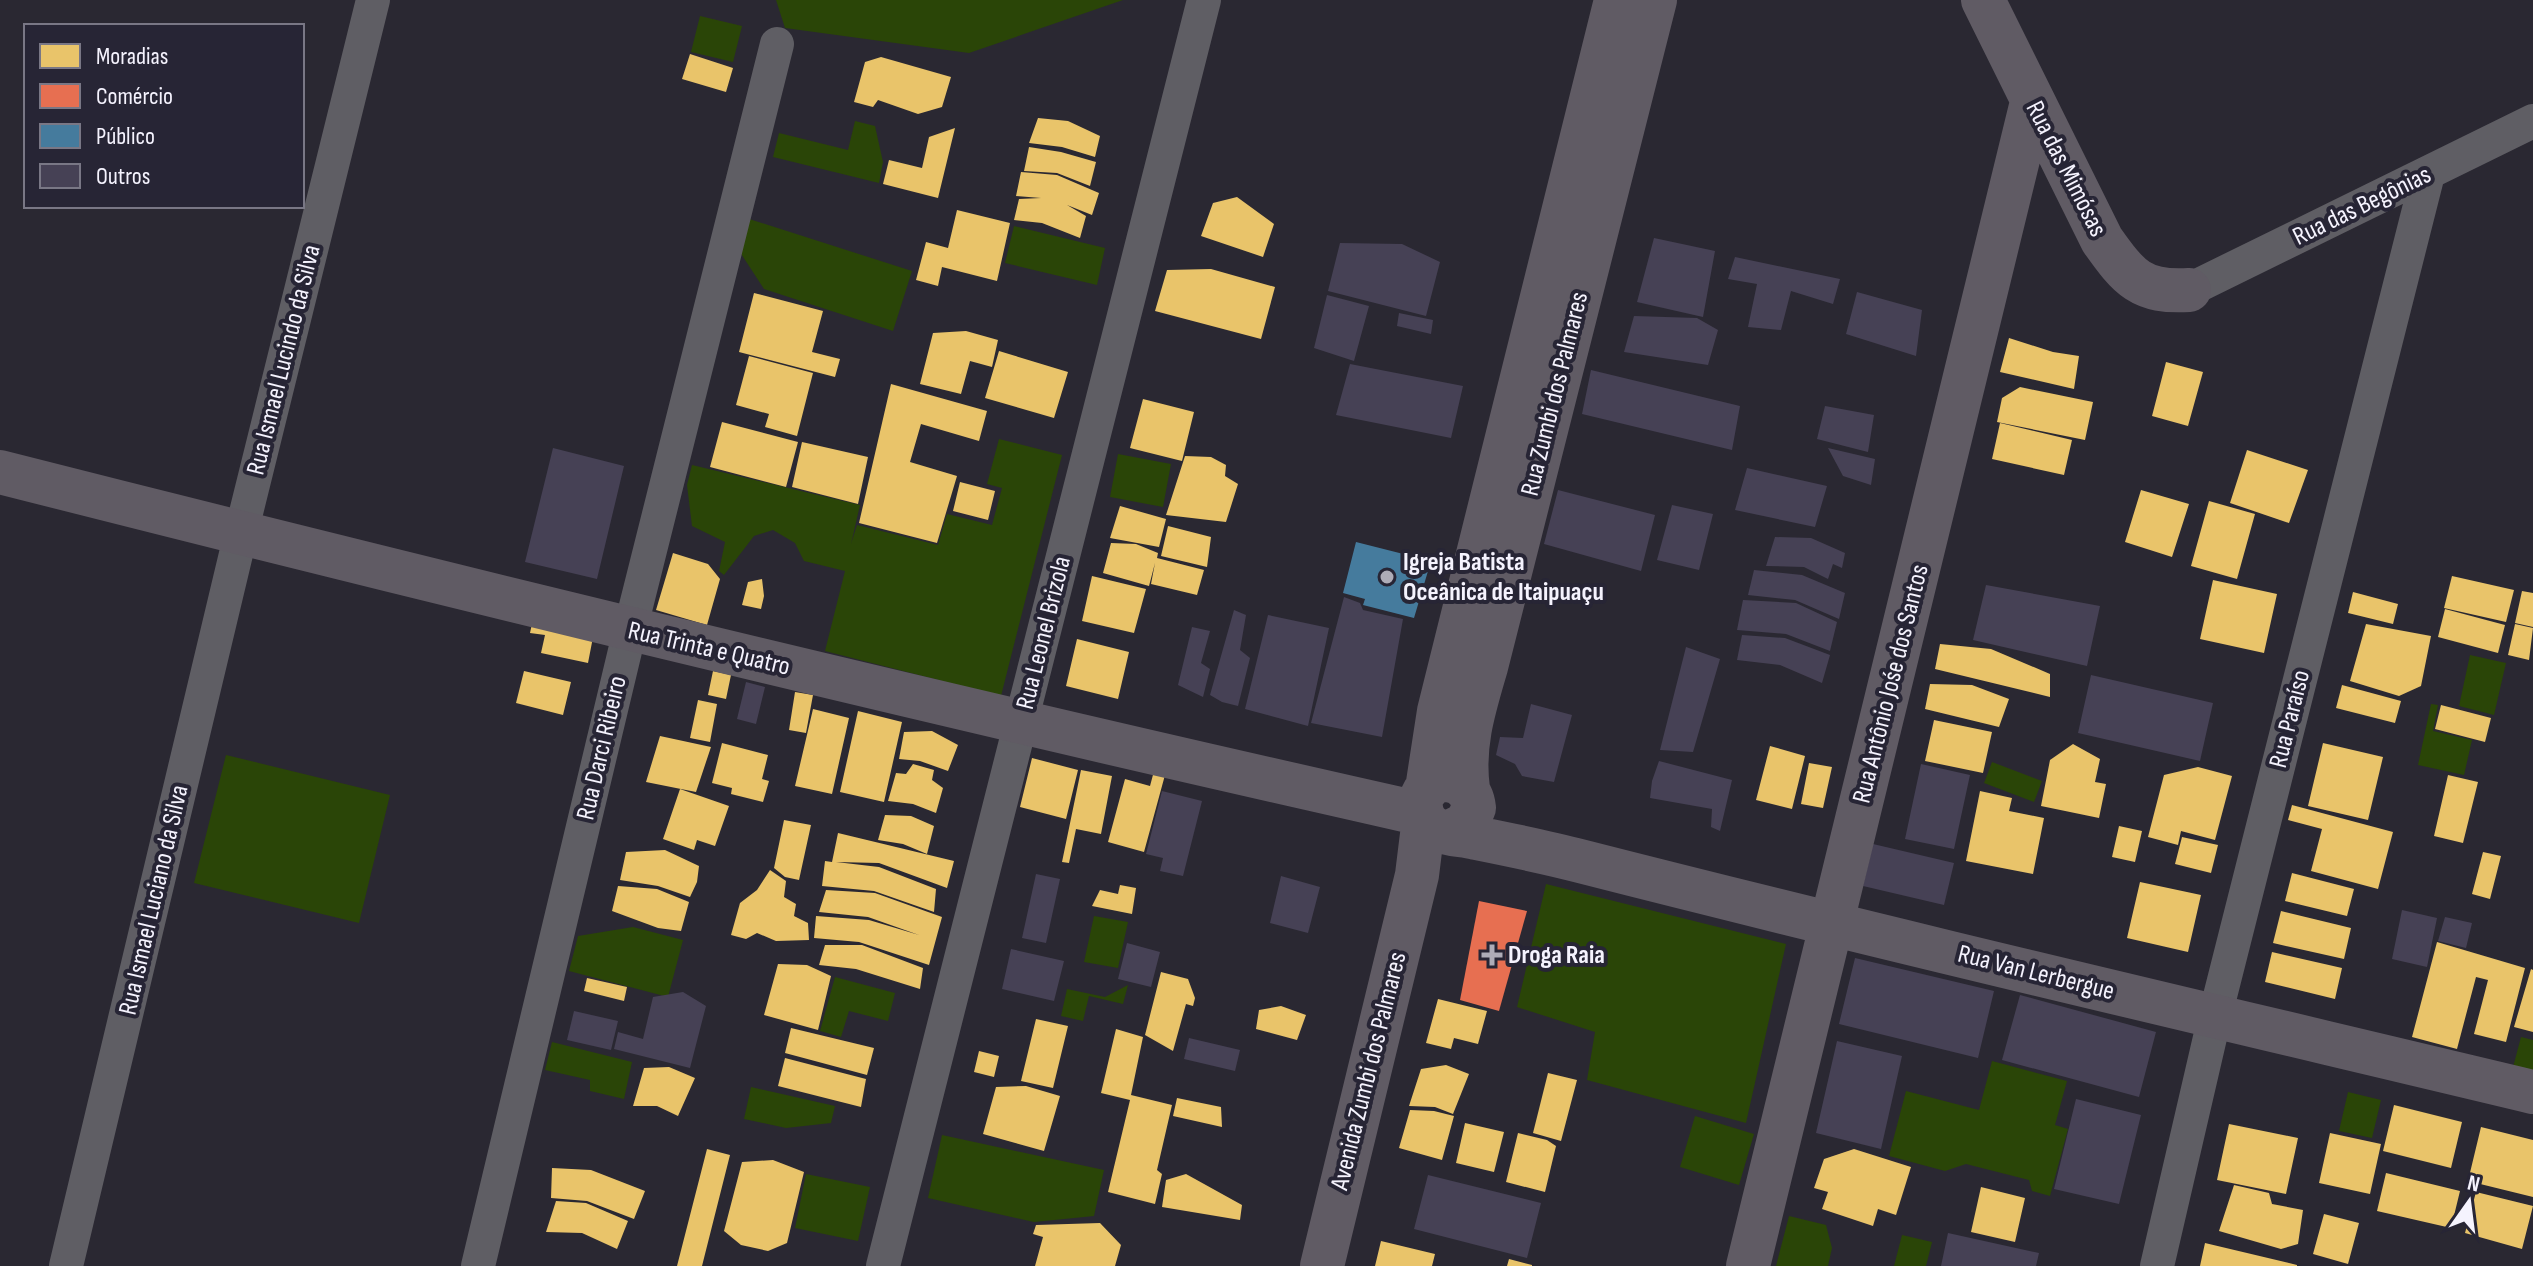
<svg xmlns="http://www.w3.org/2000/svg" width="2533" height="1266" font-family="'Sofia Sans Condensed',sans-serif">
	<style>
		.green { fill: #2a4507 }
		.homes { fill: #e9c46a }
		.shops { fill: #e76f51 }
		.public { fill: #457b9d }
		.building { fill: #464155 }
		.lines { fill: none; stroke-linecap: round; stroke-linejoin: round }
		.street { stroke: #5f5e64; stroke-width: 34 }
		.secondary { stroke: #605b64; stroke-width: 44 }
		.poi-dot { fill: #aeacb7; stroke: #272535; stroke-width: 3 }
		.labels { text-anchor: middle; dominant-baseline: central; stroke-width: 8; stroke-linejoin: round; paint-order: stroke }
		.street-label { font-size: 26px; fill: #f5f3fe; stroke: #272535 }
		.poi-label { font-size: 26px; font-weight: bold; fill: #f5f3fe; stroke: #272535; text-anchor: start }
	</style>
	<rect width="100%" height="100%" fill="#2a2832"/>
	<path class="green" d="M776 0H1123L969 53 785 28Z
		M700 16 742 26 733 62 691 52Z
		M855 121 875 126 883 162 879 183 773 157 779 133 848 150Z
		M743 217 912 271 893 331 764 289 734 243Z
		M1014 226 1105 248 1097 285 1005 263Z
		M999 439 1062 455 1001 696 825 651 845 571 804 561 795 543 773 530 754 536 724 575 719 571 725 542 692 526 687 485 692 465 860 505 851 544 857 525 938 545 947 514 992 525 1002 488 987 484Z
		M1118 454 1171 464 1163 507 1110 497Z
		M2470 655 2506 663 2494 715 2459 706Z
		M2431 704 2438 705 2433 731 2472 740 2464 775 2418 765Z
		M226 755 390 795 359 923 194 883Z
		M1992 762 2042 781 2034 802 1984 783Z
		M1546 884 1786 944 1746 1123 1587 1080 1595 1032 1517 1007Z
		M1094 916 1128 922 1118 968 1084 962Z
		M633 927 683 940 668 997 569 971 578 936Z
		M835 977 895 993 888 1021 849 1011 841 1037 820 1031Z
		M1128 985 1123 1004 1089 996 1083 1021 1061 1016 1067 989 1105 997Z
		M2521 1037 2533 1040V1077L2512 1071Z
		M552 1042 632 1062 624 1099 590 1091V1080L545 1070Z
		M1992 1061 2067 1081 2055 1125 2068 1129 2050 1196 2032 1191 2029 1180 1966 1164 1945 1171 1889 1156 1906 1091 1979 1110Z
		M751 1087 835 1106 831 1123 786 1128 744 1119Z
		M2348 1092 2381 1100 2372 1138 2339 1131Z
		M1695 1116 1754 1134 1739 1185 1680 1167Z
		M942 1135 1104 1170 1094 1216 1034 1222 928 1198Z
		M806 1174 870 1187 858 1241 795 1228Z
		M1789 1216 1826 1225 1832 1248 1828 1266H1776Z
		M1902 1235 1932 1242 1926 1266H1894Z"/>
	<path class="homes" d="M690 54 733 68 726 92 682 79Z
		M881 57 951 77 942 107 918 114 878 100 873 107 854 102 865 62Z
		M1038 118 1068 121 1100 136 1095 157 1062 147 1029 143Z
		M955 128 938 198 883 184 889 160 922 168 929 137Z
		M1029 147 1061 152 1096 162 1090 186 1057 173 1024 171Z
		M1021 172 1057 175 1099 193 1092 215 1067 205 1086 216 1080 238 1042 223 1014 220 1019 199 1041 198 1016 196Z
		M1237 197 1274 224 1263 257 1201 236 1213 203Z
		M957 210 1010 223 997 281 942 267 938 286 916 280 926 242 948 248Z
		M1211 269 1275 287 1261 339 1155 311 1167 270Z
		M754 293 823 311 812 352 840 359 835 377 739 352Z
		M966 331 998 340 992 367 970 361 961 394 920 384 933 333Z
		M2009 338 2053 352 2079 356 2074 389 2000 372Z
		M999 351 1068 372 1054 418 985 398Z
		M749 356 813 373 797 436 765 427 769 414 736 405Z
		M2166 362 2203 372 2188 426 2152 416Z
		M891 384 987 411 979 441 921 424 910 462 957 476 937 543 859 523Z
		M2020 387 2093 402 2085 440 1997 422 2002 398Z
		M1143 399 1194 412 1182 461 1130 448Z
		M722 422 798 442 786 487 710 467Z
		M2000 423 2072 440 2064 475 1992 459Z
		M802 442 868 457 858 504 792 487Z
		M2247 450 2308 470 2289 523 2230 503Z
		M1185 456 1211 457 1226 465 1225 476 1238 484 1226 522 1166 515Z
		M960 482 995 491 988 520 953 511Z
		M2141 490 2189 504 2172 557 2125 542Z
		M2209 501 2255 514 2237 579 2191 566Z
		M1120 506 1166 519 1159 547 1110 538Z
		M1168 526 1211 537 1207 567 1161 556Z
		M1111 543 1136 544 1158 553 1157 558 1204 570 1197 595 1151 584 1155 563 1149 586 1103 573Z
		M673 553 708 564 720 579 707 625 656 610Z
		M1092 576 1146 589 1134 633 1082 621Z
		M2452 576 2514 590 2506 622 2444 608Z
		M762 579 764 596 761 609 742 605 748 582Z
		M2213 580 2277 594 2264 653 2200 639Z
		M2522 591 2533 593V627L2515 623Z
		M2353 592 2398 604 2393 624 2348 613Z
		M2445 609 2505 625 2498 653 2438 637Z
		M533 619 594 632 588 663 541 653 545 635 530 633Z
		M2366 624 2431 636 2421 686 2399 696 2350 681Z
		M2515 624 2533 628 2529 660 2508 655Z
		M1077 639 1129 652 1118 699 1066 686Z
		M1940 644 1991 649 2050 674V697L1935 669Z
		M524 671 571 682 563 715 516 703Z
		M713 671 731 675 726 699 708 695Z
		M1930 684 1972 685 2009 699 1999 727 1925 709Z
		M2342 685 2401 701 2395 723 2336 708Z
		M795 692 813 695 806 733 789 730Z
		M698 700 717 704 710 742 690 738Z
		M2441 705 2491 718 2485 742 2435 729Z
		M813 709 849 718 832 794 795 786Z
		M858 711 902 722 884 802 840 792Z
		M1934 720 1992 732 1983 773 1925 761Z
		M932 731 958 745 948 771 920 761 899 759 904 732Z
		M660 736 711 747 696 792 646 782Z
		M722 743 768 755 762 779 769 781 763 802 731 794 732 788 712 783Z
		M2323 743 2383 757 2368 820 2308 806Z
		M2073 744 2100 759 2095 782 2106 784 2099 818 2041 806 2050 760Z
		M1770 746 1805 756 1792 809 1756 800Z
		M1032 758 1078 770 1066 819 1020 807Z
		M1809 763 1832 767 1823 808 1801 804Z
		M913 764 934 770 932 780 943 788 936 813 913 804 888 801 896 773 906 774Z
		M2198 767 2232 776 2215 840 2181 831 2178 845 2148 837 2164 775Z
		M1081 770 1112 776 1101 834 1076 829 1069 863 1062 862Z
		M1154 771 1165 775 1144 852 1108 842 1125 779 1150 786Z
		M2448 775 2478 782 2463 843 2434 836Z
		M680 789 729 806 715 846 697 840 694 850 663 839Z
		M1980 791 2012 798 2009 811 2044 818 2033 874 1966 861Z
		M2292 805 2393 832 2378 889 2311 871 2322 829 2288 820Z
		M885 815 911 816 934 826 927 854 903 844 878 840Z
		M784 820 811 825 799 880 785 877 774 868Z
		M2119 826 2142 831 2135 862 2112 857Z
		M838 833 954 861 947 888 879 863 836 862 879 867 936 889 934 912 874 891 822 886 825 861 832 862Z
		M2182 837 2218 845 2211 873 2175 864Z
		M665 850 699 866 697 882 690 897 658 886 620 880 626 852Z
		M2483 852 2501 856 2490 899 2472 894Z
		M770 870 786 881 784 897 796 904 794 916 808 923 809 940 776 941 757 933 746 939 731 935 740 903 757 890Z
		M2292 873 2354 889 2347 916 2285 901Z
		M2140 882 2201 895 2188 952 2127 938Z
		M1120 885 1136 888 1132 914 1092 906 1100 890 1118 894Z
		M618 886 657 889 689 902 681 931 658 928 612 911Z
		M826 890 875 893 942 917 929 965 859 942 814 938 816 916 869 920 919 935 868 917 819 912Z
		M2281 911 2351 928 2344 959 2273 943Z
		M2437 942 2525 968 2506 1042 2474 1034 2488 980 2476 977 2457 1049 2412 1037Z
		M825 945H862L923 968 920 989 856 969 819 965Z
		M2272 952 2342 968 2335 999 2265 982Z
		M778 964 807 965 831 976 818 1030 764 1015Z
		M2531 969 2533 970V1032L2514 1027Z
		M1161 972 1188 979 1195 998 1193 1006 1186 1004 1173 1051 1145 1035Z
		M587 978 627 987 624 1001 584 991Z
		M1438 999 1487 1011 1478 1044 1454 1038 1451 1049 1426 1043Z
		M1281 1006 1306 1015 1297 1040 1256 1029 1259 1010Z
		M1036 1019 1068 1026 1053 1088 1021 1081Z
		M791 1028 874 1048 867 1075 785 1053Z
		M1116 1029 1143 1037 1131 1095 1172 1105 1157 1170 1162 1174 1155 1204 1108 1192 1130 1100 1101 1093Z
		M979 1051 999 1056 994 1077 974 1072Z
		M785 1058 866 1079 861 1107 778 1086Z
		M1446 1065 1469 1074 1453 1114 1435 1107 1409 1106 1421 1069Z
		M669 1067 695 1078 678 1116 657 1106H633L644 1068Z
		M1548 1073 1577 1080 1561 1141 1533 1133Z
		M1026 1086 1060 1096 1044 1151 983 1134 996 1087Z
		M1177 1098 1221 1107 1222 1127 1173 1116Z
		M2394 1105 2462 1122 2451 1168 2383 1151Z
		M1410 1110 1434 1111 1454 1116 1442 1160 1399 1148Z
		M1465 1123 1504 1132 1494 1172 1456 1163Z
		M2229 1124 2298 1138 2286 1194 2217 1180Z
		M2481 1127 2533 1140V1197L2468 1181Z
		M1518 1133 1547 1140 1556 1146 1545 1192 1506 1182Z
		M2330 1133 2381 1144 2370 1194 2319 1183Z
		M707 1149 730 1155 702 1266H677Z
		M1854 1149 1911 1167 1896 1215 1878 1209 1873 1226 1822 1209 1828 1192 1814 1188 1824 1159Z
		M773 1160 804 1172 787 1243 768 1251 741 1245 724 1231 742 1162Z
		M552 1168 591 1170 645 1191 634 1219 587 1201 551 1198Z
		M2386 1173 2460 1191 2451 1228 2377 1211Z
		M1186 1174 1242 1205 1240 1220 1162 1207 1166 1180Z
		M2234 1185 2269 1193 2272 1204 2303 1210 2298 1244 2281 1249 2219 1231Z
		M1981 1187 2025 1198 2015 1242 1971 1232Z
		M2476 1192 2533 1206 2522 1249 2465 1233Z
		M556 1201 586 1203 628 1221 617 1249 582 1233 546 1232Z
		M2324 1214 2359 1223 2348 1264 2313 1254Z
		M1100 1223 1121 1245 1115 1266H1035L1043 1237 1033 1234 1036 1225Z
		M1381 1241 1435 1254 1432 1266H1375Z
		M2205 1243 2297 1265V1266H2200Z
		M1509 1259 1532 1265V1266H1507Z"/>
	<path class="shops" d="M1479 901 1527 911 1499 1011 1460 1000Z"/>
	<path class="public" d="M1356 542 1431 561 1414 618 1363 605 1365 599 1343 593Z"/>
	<path class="building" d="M1654 238 1715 251 1703 317 1637 302Z
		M1340 243 1402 244 1440 262 1426 316 1328 291Z
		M1735 257 1840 279 1833 304 1791 291 1781 330 1748 327 1757 284 1728 279Z
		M1857 292 1922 310 1916 356 1846 334Z
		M1327 295 1369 306 1354 361 1314 348Z
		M1399 313 1433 320 1431 334 1397 326Z
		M1634 316 1697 318 1718 330 1708 365 1624 352Z
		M1350 364 1463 386 1451 438 1336 415Z
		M1591 370 1740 406 1732 450 1582 414Z
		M1825 406 1874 415 1868 452 1817 439Z
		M553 448 624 466 597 579 525 562Z
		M1828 448 1875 459 1871 485 1843 476Z
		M1747 468 1827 486 1815 527 1735 510Z
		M1558 490 1655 515 1641 571 1544 544Z
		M1672 505 1713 514 1699 570 1657 560Z
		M1775 537 1811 538 1845 553 1842 568 1833 564 1828 579 1804 567 1766 566Z
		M1754 570 1802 575 1845 593 1839 619 1795 600 1748 595Z
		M1986 585 2100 606 2087 666 1973 640Z
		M1344 597 1360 603 1363 610 1403 619 1382 737 1311 723Z
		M1743 600 1796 603 1837 622 1830 651 1786 634 1737 630Z
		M1234 610 1246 615 1240 650 1250 658 1238 706 1222 702 1210 695Z
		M1268 615 1329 628 1308 726 1245 709Z
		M1192 627 1210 631 1201 663 1210 669 1203 697 1178 685Z
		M1742 635 1785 638 1830 655 1822 683 1780 665 1737 660Z
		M1686 647 1720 659 1693 752 1660 750Z
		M2091 675 2213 703 2200 761 2078 733Z
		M746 682 765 687 756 724 737 719Z
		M1531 704 1572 715 1554 782 1522 776 1515 764 1496 755 1500 737 1523 738Z
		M1659 761 1732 780 1720 831 1711 827 1712 809 1650 798 1652 781Z
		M1921 764 1970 775 1954 849 1905 839Z
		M1162 791 1202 801 1183 876 1160 871 1163 858 1146 854Z
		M1873 844 1954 863 1944 905 1863 886Z
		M1036 874 1060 879 1046 943 1022 938Z
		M1281 876 1320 887 1308 933 1270 923Z
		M2402 910 2437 918 2427 967 2392 959Z
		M2445 917 2472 923 2466 948 2438 941Z
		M1127 943 1160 952 1151 987 1118 979Z
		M1011 949 1064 961 1054 1001 1002 989Z
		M1855 958 1994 991 1978 1058 1839 1024Z
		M683 992 706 1006 690 1068 614 1049 618 1032 643 1039 653 997Z
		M2020 995 2156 1032 2139 1097 2002 1060Z
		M574 1011 618 1021 611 1050 567 1040Z
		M1189 1038 1240 1050 1235 1071 1184 1059Z
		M1837 1041 1902 1056 1881 1149 1816 1133Z
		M2076 1099 2141 1115 2119 1204 2054 1189Z
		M1428 1175 1541 1203 1527 1258 1414 1229Z
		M1948 1233 2039 1253 2036 1266H1941Z"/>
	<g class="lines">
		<path class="street" d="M2189 290 2533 121
			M66 1266 241 533 373 0
			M478 1266 630 630 777 44
			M883 1266 1204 0
			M2157 1266 2215 1016 2428 174"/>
		<path class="secondary" d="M1983 0 2102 240C2129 278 2141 293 2189 290
			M0 472C472 592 946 707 1422 814
			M1427 789 1439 711 1616 0
			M1468 789C1462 745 1474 708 1486 667L1655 0
			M1450 832 1466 824 1474 808C1470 768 1417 774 1421 808 1422 819 1430 828 1440 831 1451 835 1465 835 1476 838 1511 845 1546 852 1580 861 1897 942 2215 1016 2533 1092
			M1322 1266 1417 875 1424 818
			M1748 1266 2032 102"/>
	</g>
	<g class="poi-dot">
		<circle cx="1387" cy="577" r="8"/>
		<path d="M1488 943h8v8h8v8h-8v8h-8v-8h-8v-8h8z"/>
	</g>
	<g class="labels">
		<g class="street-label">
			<text transform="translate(2066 169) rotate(63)">Rua das Mimósas</text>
			<text transform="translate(2362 206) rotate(-26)">Rua das Begônias</text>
			<text transform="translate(284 360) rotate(-76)">Rua Ismael Lucindo da Silva</text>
			<text transform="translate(1555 394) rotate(-76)">Rua Zumbi dos Palmares</text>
			<text transform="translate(1044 633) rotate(-76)">Rua Leonel Brizola</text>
			<text transform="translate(709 649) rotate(13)">Rua Trinta e Quatro</text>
			<text transform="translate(1891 684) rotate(-76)">Rua Antônio Jośe dos Santos</text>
			<text transform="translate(2290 719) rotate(-76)">Rua Paraíso</text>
			<text transform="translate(602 748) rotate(-77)">Rua Darci Ribeiro</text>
			<text transform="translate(154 900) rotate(-77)">Rua Ismael Luciano da Silva</text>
			<text transform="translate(2036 973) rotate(14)">Rua Van Lerbergue</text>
			<text transform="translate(1369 1071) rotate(-76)">Avenida Zumbi dos Palmares</text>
		</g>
		<g class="poi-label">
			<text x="1403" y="562">Igreja Batista<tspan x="1403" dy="30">Oceânica de Itaipuaçu</tspan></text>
			<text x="1508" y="955">Droga Raia</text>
		</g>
	</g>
	<rect x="24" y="24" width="280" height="184" fill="#272535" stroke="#797785" stroke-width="2"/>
	<rect x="40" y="44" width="40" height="24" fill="#e9c46a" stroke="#797785" stroke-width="2"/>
	<text x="96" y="64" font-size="24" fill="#f5f3fe">Moradias</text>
	<rect x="40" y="84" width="40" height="24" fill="#e76f51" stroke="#797785" stroke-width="2"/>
	<text x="96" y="104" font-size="24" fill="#f5f3fe">Comércio</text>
	<rect x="40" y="124" width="40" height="24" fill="#457b9d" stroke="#797785" stroke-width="2"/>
	<text x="96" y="144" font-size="24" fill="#f5f3fe">Público</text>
	<rect x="40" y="164" width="40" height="24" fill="#464155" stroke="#797785" stroke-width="2"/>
	<text x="96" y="184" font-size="24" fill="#f5f3fe">Outros</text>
	<g transform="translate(2469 1202) rotate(14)" stroke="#272535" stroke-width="6" paint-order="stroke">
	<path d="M0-6L14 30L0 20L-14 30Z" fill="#f5f3fe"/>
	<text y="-12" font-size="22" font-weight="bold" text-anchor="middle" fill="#f5f3fe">N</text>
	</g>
</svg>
